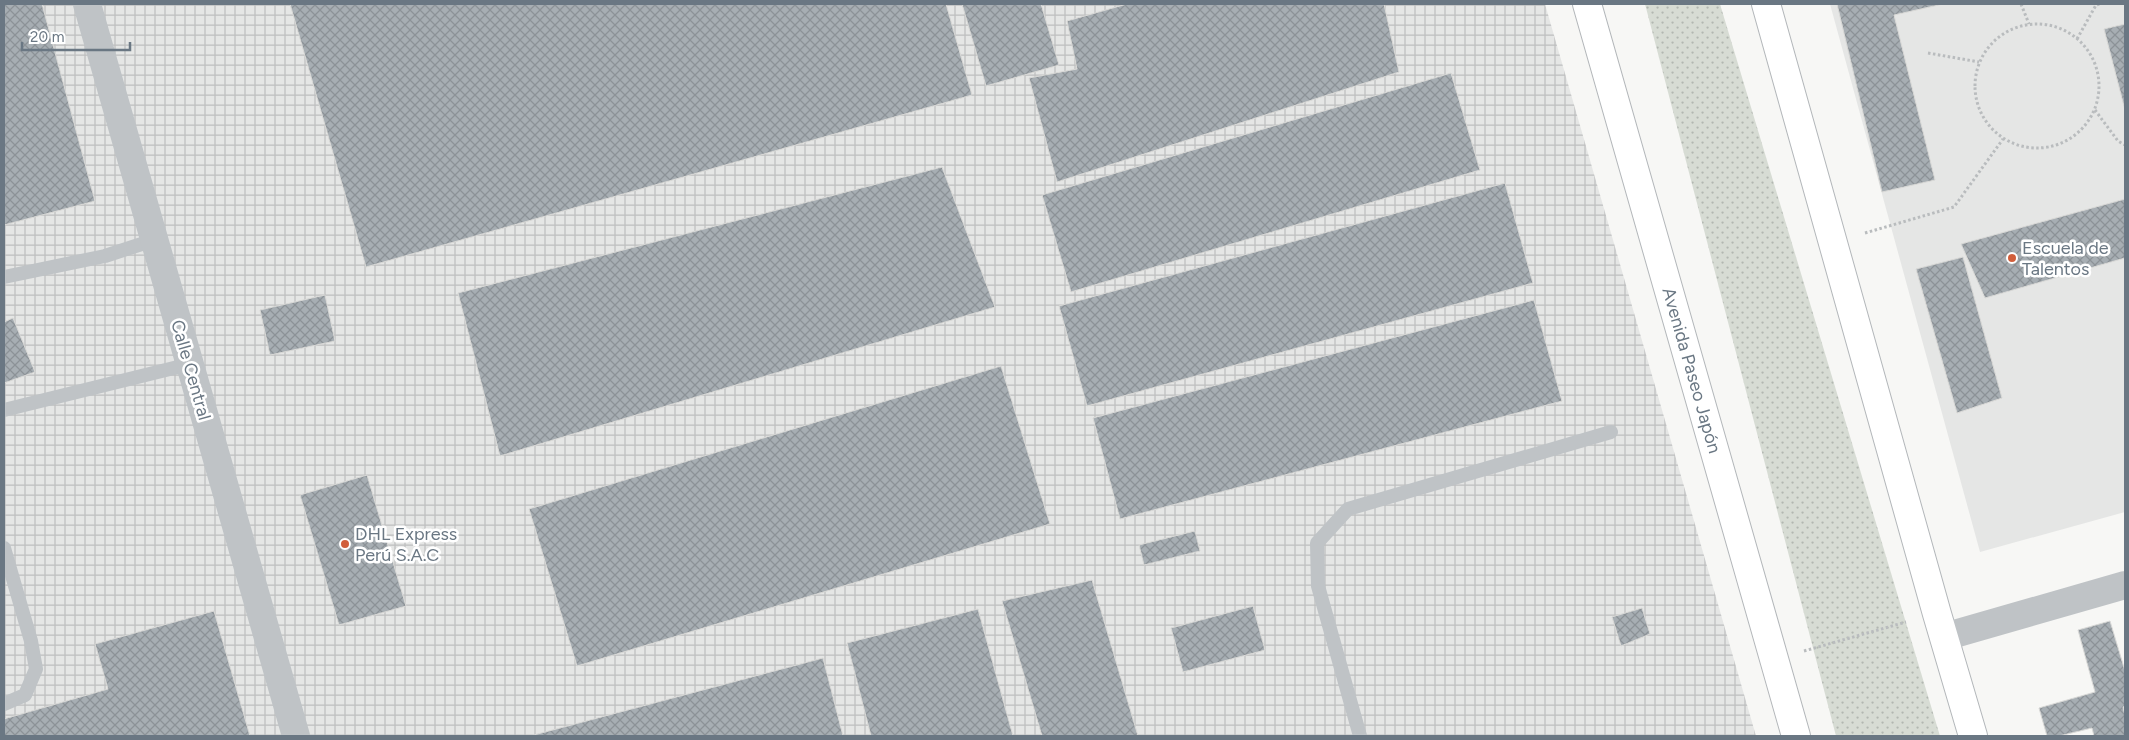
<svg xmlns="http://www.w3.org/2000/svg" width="2129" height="740" font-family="Figtree,sans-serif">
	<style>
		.built { fill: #e5e6e5 }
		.industrial { fill: url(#industrial-grid) }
		.grass { fill: url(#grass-dots) }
		.building { fill: url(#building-cross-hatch); stroke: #d9d9d7 }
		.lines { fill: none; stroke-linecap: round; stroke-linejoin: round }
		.primary-casing { stroke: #b3b7ba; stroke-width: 30 }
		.path { stroke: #b9bcbe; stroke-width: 3; stroke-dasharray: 2.5 2.5; stroke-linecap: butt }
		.service { stroke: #bfc3c6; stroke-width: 14 }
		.minor { stroke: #bfc3c6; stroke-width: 28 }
		.primary { stroke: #fff; stroke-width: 28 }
		.poi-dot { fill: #d15e3b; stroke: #fff; stroke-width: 2 }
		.labels { text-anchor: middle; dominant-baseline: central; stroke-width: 5; stroke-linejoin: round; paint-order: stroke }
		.poi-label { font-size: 18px; fill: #6a7783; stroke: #fff; text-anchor: start }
		.street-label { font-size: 18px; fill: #6a7783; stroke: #fff }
	</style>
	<defs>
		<pattern id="industrial-grid" width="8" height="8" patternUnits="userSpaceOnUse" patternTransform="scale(1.25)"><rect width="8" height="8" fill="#e5e6e5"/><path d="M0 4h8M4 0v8" fill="none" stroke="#bebfbf"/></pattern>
		<pattern id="grass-dots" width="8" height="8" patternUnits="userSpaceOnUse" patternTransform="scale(1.25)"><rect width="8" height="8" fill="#d7dcd4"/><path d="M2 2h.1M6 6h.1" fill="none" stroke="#b2b7b1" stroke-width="1.8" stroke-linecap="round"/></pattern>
		<pattern id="building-cross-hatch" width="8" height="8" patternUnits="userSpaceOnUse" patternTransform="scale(1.25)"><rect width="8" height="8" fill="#a7aeb3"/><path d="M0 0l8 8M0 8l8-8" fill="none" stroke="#8c9297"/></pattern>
	</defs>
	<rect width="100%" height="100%" fill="#f7f7f5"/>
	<path class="built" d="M1830 4H2125V512L1980 552Z"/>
	<path class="industrial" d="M4 4H1545L1756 736H4Z"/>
	<path class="grass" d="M1645 4H1720L1940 736H1836Z"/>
	<path class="building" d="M4 4H42L95 201 4 225Z
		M290 4H946L972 95 366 267Z
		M962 4H1041L1059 65 986 86Z
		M1127 4H1384L1399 72 1057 182 1029 78 1077 69 1067 21Z
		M1837 4H1943L1894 15 1935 180 1882 192Z
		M2125 24V110L2104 29Z
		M1451 73 1480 170 1071 292 1042 195Z
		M942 167 995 307 500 456 458 293Z
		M1505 183 1533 283 1087 406 1059 306Z
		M2125 199V258L1985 298 1961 244Z
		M1963 257 2002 398 1957 413 1916 269Z
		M325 295 335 341 270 355 260 310Z
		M1534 300 1562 401 1120 519 1093 418Z
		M13 318 35 372 4 383V322Z
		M1001 366 1050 524 577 666 529 509Z
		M367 475 406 606 339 625 300 495Z
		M1195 531 1200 551 1144 565 1139 545Z
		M1092 580 1138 736H1042L1002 601Z
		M1253 606 1265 650 1183 672 1171 628Z
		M1642 608 1650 634 1621 646 1612 617Z
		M978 609 1013 736H871L847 643Z
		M214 611 250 736H4V719L108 689 95 644Z
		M2110 621 2125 671V706L2123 707 2125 716V736H2094L2092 728 2059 736H2047L2039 708 2095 692 2078 630Z
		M823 658 843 736H530Z"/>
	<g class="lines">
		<defs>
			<g id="primary">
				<path id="s1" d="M1587 4 1796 736"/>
				<path d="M1766 4 1937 614 1973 736"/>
			</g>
		</defs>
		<use href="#primary" class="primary-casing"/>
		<path class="path" d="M2021 4 2029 24
			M1975 86a62 62 0 1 1 124 0a62 62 0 1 1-124 0Z
			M2077 39 2096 5 2100 4
			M1928 53 1979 62
			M2095 110 2118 141 2125 145
			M1865 233 1954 207 2003 139
			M1804 651 1906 622"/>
		<path class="service" d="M4 277 105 256 154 240
			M4 410 190 364
			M4 548 31 641 36 669 25 695 4 704
			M1360 736 1318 586 1317 543 1348 509 1611 432"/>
		<path class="minor" d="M87 4 296 736
			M1944 637 2125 585"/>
		<use href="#primary" class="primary"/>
	</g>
	<g class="poi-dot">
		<circle cx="2012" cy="258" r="5"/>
		<circle cx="345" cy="544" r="5"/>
	</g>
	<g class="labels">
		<g class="poi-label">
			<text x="2022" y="248">Escuela de<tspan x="2022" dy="21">Talentos</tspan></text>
			<text x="355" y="534">DHL Express<tspan x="355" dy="21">Perú S.A.C</tspan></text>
		</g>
		<g class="street-label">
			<text transform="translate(191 370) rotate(74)">Calle Central</text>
			<text stroke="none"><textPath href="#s1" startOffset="381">Avenida Paseo Japón</textPath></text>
		</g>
	</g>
	<rect width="2129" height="740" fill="none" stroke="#6a7783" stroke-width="10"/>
	<path d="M22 42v8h108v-8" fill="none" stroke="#6a7783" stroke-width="2.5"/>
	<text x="30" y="42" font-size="15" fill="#6a7783" stroke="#ffffff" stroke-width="4" paint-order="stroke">20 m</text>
</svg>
